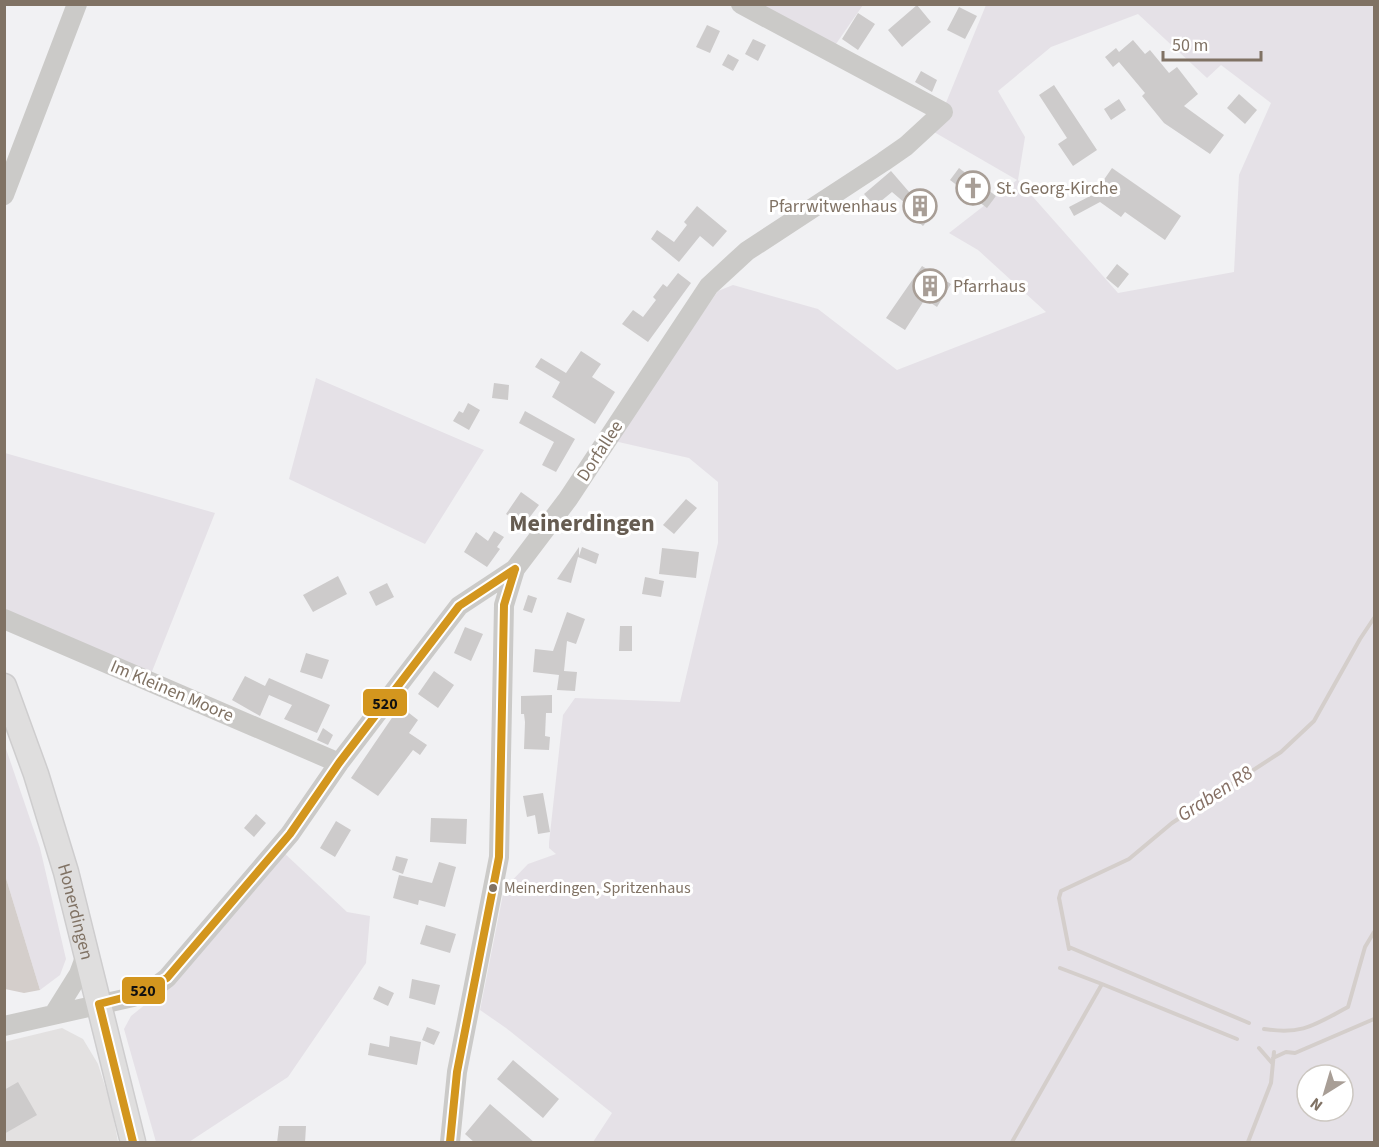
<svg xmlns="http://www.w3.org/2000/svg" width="1379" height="1147" font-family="'Source Sans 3',sans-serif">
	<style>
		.built { fill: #e3e1e1 }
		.green { fill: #e5e1e7; fill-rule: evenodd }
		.water { fill: #d4cecb }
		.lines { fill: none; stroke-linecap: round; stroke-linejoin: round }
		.stream { stroke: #d4cecb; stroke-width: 4 }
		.building { fill: #cdcbcb }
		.major-casing { stroke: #cecdce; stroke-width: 27 }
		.minor { stroke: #cbcac8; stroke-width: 20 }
		.major { stroke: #dfdede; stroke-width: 24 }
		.bus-1-casing { stroke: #fff; stroke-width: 12 }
		.bus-1 { stroke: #d3961e; stroke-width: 8 }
		.bus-dot { fill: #807264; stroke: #fff; stroke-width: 2 }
		.labels { text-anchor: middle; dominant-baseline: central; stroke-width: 6; stroke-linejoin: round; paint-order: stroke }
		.bus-label { font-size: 16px; fill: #807264; stroke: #fff; text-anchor: start }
		.poi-label { font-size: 18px; fill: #807264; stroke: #fff; text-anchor: start }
		.street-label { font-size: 18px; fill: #807264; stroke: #fff }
		.water-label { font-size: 20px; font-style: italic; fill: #856f64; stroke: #fff }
		.district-label { font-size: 24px; font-weight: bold; fill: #665c51; stroke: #fff }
		.line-badge { stroke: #fff; stroke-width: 2 }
		.pale-badge-label { font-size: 16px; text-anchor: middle; font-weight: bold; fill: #111 }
	</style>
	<rect width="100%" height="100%" fill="#f1f1f3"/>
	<path class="built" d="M62 1028 83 1039 98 1064 111 1105 118 1142H5L4 1042Z"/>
	<path class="green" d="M737 5H863L829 54Z
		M986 5H1374V1142H593L612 1113 506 1028 480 1010 504 889 528 864 556 854 549 848V843L563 715 575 698 680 702 718 543V482L689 458 614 441 718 291 733 285 818 309 897 370 1046 312 978 250 949 233 1017 180 934 132ZM1138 14 1207 78 1221 65 1271 103 1239 175 1234 272 1118 293 1018 180 1025 137 998 91 1051 47ZM1307 1075H1343V1111H1307Z
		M316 378 484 450 425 544 289 479Z
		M5 453 215 513 149 679 5 611Z
		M4 743 40 848 66 959 60 975 40 990 5 875Z
		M282 851 347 912 370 916 366 963 288 1077 189 1142H156L124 1029 131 1016 172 983Z"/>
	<path class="water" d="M4 875H5L40 990 24 993 5 989Z"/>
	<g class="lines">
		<path class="stream" d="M1069 947 1249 1023
			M1069 949 1059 898 1061 891 1129 859 1172 823 1281 752 1314 721 1360 639 1374 618
			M1102 984 1237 1039
			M1264 1029C1303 1035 1314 1025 1348 1007L1365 947 1374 932
			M1259 1048 1272 1063
			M1273 1058 1286 1052 1295 1053 1374 1019
			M1012 1142 1102 984 1060 968
			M1248 1142 1271 1083 1274 1052"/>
	</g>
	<path class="building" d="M917 5 931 22 902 47 888 30Z
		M959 7 977 16 965 39 947 30Z
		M858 13 875 24 858 50 842 39Z
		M707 25 720 31 710 53 696 47Z
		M753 39 766 45 758 61 745 54Z
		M1133 40 1145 54 1150 50 1169 73 1177 67 1198 94 1184 106 1224 135 1210 154 1164 123 1142 96 1145 93 1119 62 1113 67 1105 57 1116 48 1119 52Z
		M728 54 739 60 733 71 722 65Z
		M921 71 937 80 932 92 915 82Z
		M1054 85 1097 150 1073 166 1058 144 1067 138 1039 95Z
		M1239 94 1257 110 1245 124 1227 108Z
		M1119 99 1126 110 1111 120 1104 109Z
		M959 168 996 196 987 208 950 180Z
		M1112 168 1181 216 1165 240 1125 212 1121 217 1100 202 1074 216 1069 207 1094 194Z
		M891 171 910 193 912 190 936 211 923 226 915 219 919 215 892 192 875 206 864 194Z
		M697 206 727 231 713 247 700 236 679 262 651 239 657 230 674 242 687 225 684 222Z
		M1117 264 1129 274 1118 288 1106 278Z
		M922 266 951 284 937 307 925 299 905 330 886 318Z
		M678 273 691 283 648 342 622 324 633 310 643 317 656 300 653 297 663 284 667 287Z
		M581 351 601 364 592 377 615 392 595 424 552 397 560 382 535 367 541 358 566 373Z
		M494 383 509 385 508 400 492 398Z
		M468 403 480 410 469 430 453 421 459 411 463 413Z
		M525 411 575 439 556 472 542 465 554 442 519 423Z
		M521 492 539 505 523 526 506 514Z
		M686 499 697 508 674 534 663 525Z
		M494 531 504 537 497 547 500 549 487 567 464 552 476 532 488 541Z
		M579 547V556L582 547 599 554 596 564 578 557 571 583 557 579Z
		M662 548 699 552 696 578 659 574Z
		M338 576 347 594 313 612 303 595Z
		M645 577 664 581 661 597 642 594Z
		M387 583 394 597 376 606 369 592Z
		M528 595 537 598 532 613 523 610Z
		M567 612 585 619 576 644 567 641 564 671 577 672 575 691 557 690 559 675 533 672 535 649 553 651Z
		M620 626H632V651H619Z
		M465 627 483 634 471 661 454 653Z
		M306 653 329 660 322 679 300 672Z
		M434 671 454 685 438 708 418 694Z
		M245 676 265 686 269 678 330 705 317 733 284 719 292 705 269 695 260 716 232 700Z
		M552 695V713H546L545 736 550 737 549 750 524 749 525 722 524 714H521V696Z
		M400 706 418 720 409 733 427 745 420 755 413 750 378 796 351 778Z
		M323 728 333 735 328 745 317 740Z
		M543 793 550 832 538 834 535 815 527 817 523 796Z
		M256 814 266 823 254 837 244 828Z
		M431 818 467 819 466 844 430 842Z
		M336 821 351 830 335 857 320 848Z
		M396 856 408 859 403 874 392 870Z
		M439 862 456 867 445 907 419 900 418 905 393 898 399 875 432 883Z
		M426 925 456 934 450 953 420 944Z
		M412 979 440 985 435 1005 409 998Z
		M379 986 394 993 388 1006 373 999Z
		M427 1027 440 1032 434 1045 422 1040Z
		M390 1036 421 1042 417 1065 368 1055 370 1043 389 1047Z
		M513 1060 559 1099 543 1118 497 1079Z
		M18 1082 37 1115 4 1134V1090Z
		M490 1104 535 1143H475L465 1134Z
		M279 1126H306L305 1143H277Z"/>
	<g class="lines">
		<defs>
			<g id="major">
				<path id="s1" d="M4 686 36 774 66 872 133 1142"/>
			</g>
		</defs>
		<use href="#major" class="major-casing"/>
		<path class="minor" d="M4 195 77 4
			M4 619 339 763
			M54 1014 79 974 86 955
			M4 1026 133 997 151 990 167 978 290 834 339 763 459 606 515 569
			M450 1142 457 1072 499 857 504 605 515 569 568 499 709 286 747 251 883 162 906 146 943 112 741 4"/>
		<use href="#major" class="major"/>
		<defs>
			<path id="bus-1" d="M133 1142 99 1004 134 995 167 978 290 834 339 763 459 606 515 569
				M450 1142 457 1072 499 857 504 605 515 569"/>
		</defs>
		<use href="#bus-1" class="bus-1-casing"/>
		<use href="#bus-1" class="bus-1"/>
	</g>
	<defs>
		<symbol id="church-ring" viewBox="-11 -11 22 22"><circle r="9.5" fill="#fff" stroke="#a89e96" stroke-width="1.5"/><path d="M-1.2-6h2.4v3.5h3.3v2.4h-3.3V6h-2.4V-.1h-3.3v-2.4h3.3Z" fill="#a89e96"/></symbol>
		<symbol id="building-ring" viewBox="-11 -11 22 22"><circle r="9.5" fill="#fff" stroke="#a89e96" stroke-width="1.5"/><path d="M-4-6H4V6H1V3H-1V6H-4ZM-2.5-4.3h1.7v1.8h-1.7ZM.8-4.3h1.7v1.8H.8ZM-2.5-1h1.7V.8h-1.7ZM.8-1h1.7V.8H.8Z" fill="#a89e96"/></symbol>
	</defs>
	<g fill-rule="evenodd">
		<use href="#church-ring" x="954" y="169" width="38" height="38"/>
		<use href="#building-ring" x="901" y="187" width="38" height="38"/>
		<use href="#building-ring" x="911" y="267" width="38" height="38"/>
	</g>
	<circle class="bus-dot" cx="493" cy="888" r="5"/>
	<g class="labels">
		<g class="bus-label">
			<text x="504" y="888">Meinerdingen, Spritzenhaus</text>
		</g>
		<g class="poi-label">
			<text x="996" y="188">St. Georg-Kirche</text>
			<text x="897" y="206" text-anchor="end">Pfarrwitwenhaus</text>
			<text x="953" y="286">Pfarrhaus</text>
		</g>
		<g class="street-label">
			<text transform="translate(600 451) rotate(-57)">Dorfallee</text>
			<text transform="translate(172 691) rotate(23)">Im Kleinen Moore</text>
			<text stroke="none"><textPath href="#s1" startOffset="237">Honerdingen</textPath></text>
		</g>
		<g class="water-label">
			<text transform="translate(1215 794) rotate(-33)">Graben R8</text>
		</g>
		<g class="district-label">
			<text x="582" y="523">Meinerdingen</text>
		</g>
	</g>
	<g class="line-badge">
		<rect x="362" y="688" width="46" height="29" rx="6" fill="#d3961e"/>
		<rect x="121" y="976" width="45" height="29" rx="6" fill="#d3961e"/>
	</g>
	<g class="pale-badge-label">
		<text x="385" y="709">520</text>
		<text x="143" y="996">520</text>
	</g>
	<rect width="1379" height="1147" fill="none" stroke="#807264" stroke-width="12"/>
	<g transform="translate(1325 1093) rotate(217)"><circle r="28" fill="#ffffff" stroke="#ccc7c1" stroke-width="1.5"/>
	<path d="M0-4.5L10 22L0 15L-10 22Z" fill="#a89e96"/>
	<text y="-9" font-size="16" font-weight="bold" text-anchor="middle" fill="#807264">N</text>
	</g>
	<path d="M1163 51v9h98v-9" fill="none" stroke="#807264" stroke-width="3"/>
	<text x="1172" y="51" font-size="18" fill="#807264" stroke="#ffffff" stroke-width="4.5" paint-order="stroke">50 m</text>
</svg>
